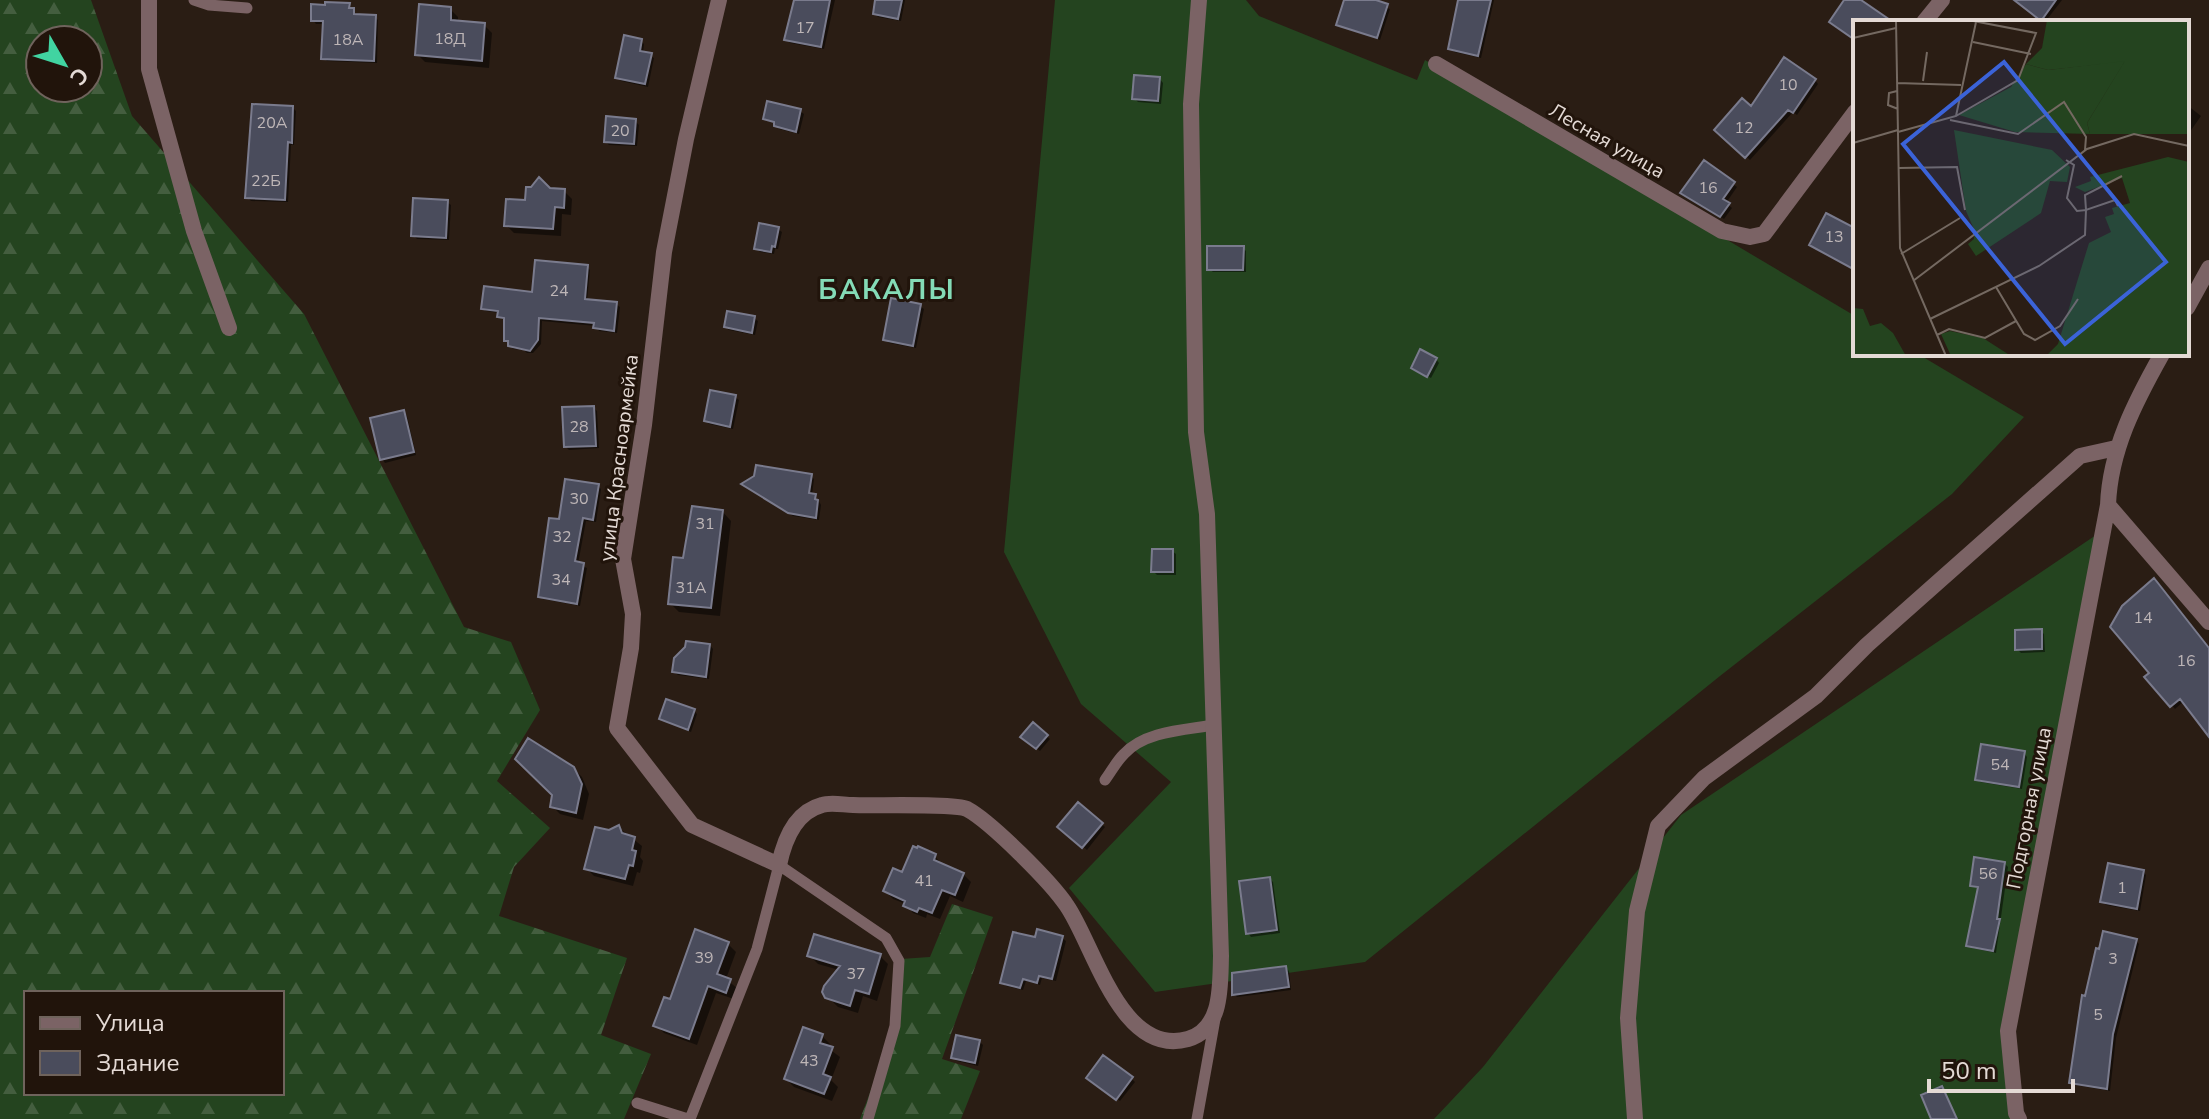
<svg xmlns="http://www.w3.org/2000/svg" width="2209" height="1119" font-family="'Nunito Sans',sans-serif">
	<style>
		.forest { fill: url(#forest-firs); fill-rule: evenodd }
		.garden { fill: #24441f }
		.shadow { fill: #0007 }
		.building { fill: #4a4c5c; stroke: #7a7b8d; stroke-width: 2 }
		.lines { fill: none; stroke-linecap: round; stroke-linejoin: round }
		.lane { stroke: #7b6365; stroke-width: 11 }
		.street { stroke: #7b6365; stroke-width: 16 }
		.labels { text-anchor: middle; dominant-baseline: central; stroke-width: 6; stroke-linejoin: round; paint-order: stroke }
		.number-label { font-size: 16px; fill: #beb6b7 }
		.street-label { font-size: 20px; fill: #e4dad5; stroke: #21140b }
		.district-label { font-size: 28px; font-weight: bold; letter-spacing: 2px; fill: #84dbb7; stroke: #21140b }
		.inset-road { fill: none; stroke: #746961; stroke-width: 2 }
		.view { fill: #3b63d8; fill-opacity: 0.15; stroke: #3b63d8; stroke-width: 4 }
		.inset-edge { fill: none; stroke: #e4dad5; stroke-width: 4 }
	</style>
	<defs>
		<pattern id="forest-firs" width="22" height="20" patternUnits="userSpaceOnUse" patternTransform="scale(2)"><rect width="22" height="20" fill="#24441f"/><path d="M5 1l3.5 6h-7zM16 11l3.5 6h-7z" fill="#445e3f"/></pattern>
	</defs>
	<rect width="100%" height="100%" fill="#2a1d14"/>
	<path class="forest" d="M0 0H91L132 116 304 314 464 627 511 642 540 710 497 781 550 828 514 867 499 916 627 958 601 1035 651 1054 624 1119H0ZM40 40H88V88H40ZM26 993H282V1093H26Z
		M952 904 993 917 942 1059 980 1071 961 1119H860L895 1026 901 959 930 957Z"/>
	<path class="garden" d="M1055 0H1246L1259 16 1417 80 1425 60 1855 316V354H1918L2024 417 1952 494 1720 676 1365 962 1155 992 1069 888 1171 782 1081 704 1004 552Z
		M2099 533 2007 1031 2019 1119H1434L1483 1067 1681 815Z"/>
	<path class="shadow" d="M795 0H835L824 49 790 43 786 39Z
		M877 0H905L901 21 878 17 875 13Z
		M1346 0H1369L1390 9 1380 40 1338 24Z
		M1461 0H1494L1481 58 1454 52 1451 48Z
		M2016 0H2062L2045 22Z
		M349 5 357 16 375 17 378 20 377 63 327 61 324 58 325 24H316L313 20Z
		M450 9 458 17V23L484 25 492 33 489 68 425 62 417 54Z
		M641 41 644 44 643 53 654 58 648 87 621 81 617 78Z
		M1160 79 1163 83 1161 104 1138 102 1134 98Z
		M1815 80 1818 84 1797 115 1793 112 1750 160 1717 130 1751 109Z
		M2187 105 2201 116 2187 136Z
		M292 107 296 111 294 145H291L288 202 251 201 247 197Z
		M800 111 804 114 799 134 779 129 776 124 765 118Z
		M635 121 639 125 637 146 609 145 606 142Z
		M1704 163 1737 187 1726 203 1732 208 1724 219 1686 196Z
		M549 190 564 191 572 199 571 215 562 214 561 236 514 233 506 225 527 202Z
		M447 202 451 205 449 240 417 239 413 235Z
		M778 229 782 232 778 249H775L774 254 760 252 757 248Z
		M1243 248 1246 251V272H1213L1209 269Z
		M587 267 590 270 587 301 616 304 620 307 617 333 599 331 596 326 542 321 541 344 533 353H527L524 350 513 349 506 340V320L502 319 499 313 486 311 483 308 534 294Z
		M920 306 924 309 916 348 889 343 885 339Z
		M754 318 758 321 755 335 729 330 726 327Z
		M1436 359 1439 363 1431 378 1417 371Z
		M735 397 739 400 733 429 709 424 706 421Z
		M594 408 597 411 599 448 569 450 566 447Z
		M404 412 407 416 416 455 385 463 382 459Z
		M811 476 814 479 812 495 818 499 821 505 819 520 793 516 747 487Z
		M598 486 601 489 596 522 586 521 578 564 587 568 580 606 543 599 540 596 560 522Z
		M722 511 731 521 720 616 679 612 670 603 685 560Z
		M1172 551 1176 554V575H1157L1153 571Z
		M2154 581 2209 649V734L2184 701 2175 709 2147 677 2152 673Z
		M2041 631 2044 634 2045 652 2021 653 2017 649Z
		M710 645 713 649 709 679 678 675 674 672Z
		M694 711 697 714 691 732 661 719Z
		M1033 725 1050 739 1040 751 1026 740Z
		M2024 753 2027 757 2022 789 1980 782 1977 779Z
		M573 768 582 777 589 794 583 820 560 814 552 806 554 795Z
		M1078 804 1105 827 1087 850 1060 827Z
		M618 827 642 846 640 857 643 861 640 873 637 872 633 886 594 876 586 868 609 832Z
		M935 856 942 865 963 874 971 882 963 902 950 896 940 919 927 914 926 918 913 913 906 904 893 899 885 891 903 874Z
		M2004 863 2008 867 1996 953 1972 948 1969 945 1980 889 1972 885Z
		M2143 871 2146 875 2140 911 2106 905 2103 901Z
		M1270 879 1273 882 1280 933 1251 937 1248 933Z
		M1062 938 1066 941 1056 981 1042 978 1040 985 1026 981 1023 990 1006 986 1002 982 1037 939Z
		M2136 941 2139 944 2116 1038 2110 1091 2075 1085 2071 1082 2086 998Z
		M728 944 736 952 726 979 738 989 734 999 716 993 697 1045 664 1033 656 1025 671 1001Z
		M810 956H880L888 964 877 1001 863 996 858 1013 838 1007 825 994 839 970 818 964Z
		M1286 968 1289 971 1291 990 1237 997 1234 994Z
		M822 1036 830 1044 828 1048 840 1057 831 1080 838 1087 832 1101 794 1087 786 1079Z
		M979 1041 983 1045 978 1066 957 1061 953 1058Z
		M1131 1078 1135 1082 1120 1101 1092 1081Z"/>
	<path class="building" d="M794 0H830L821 47 784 40Z
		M875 0H902L898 19 873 14Z
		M1344 0H1376L1388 4 1377 38 1336 25Z
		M1458 0H1491L1478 56 1448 49Z
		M1844 0H1861L1893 22H1855V40L1829 22Z
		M2014 0H2056L2041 21Z
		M325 2 350 3 349 8H354V14L376 15 374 61 321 59 323 21H311V4L325 5Z
		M419 4 451 7V20L485 23 482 61 415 55Z
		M624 35 642 39 640 51 652 53 645 84 615 78Z
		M1784 57 1816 79 1793 113 1788 110 1745 158 1714 130 1742 98 1751 106Z
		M1134 75 1160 77 1158 101 1132 99Z
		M767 101 801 109 796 132 774 126V122L763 119Z
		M252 104 293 106 292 143 288 142 285 200 245 198Z
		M606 116 636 119 634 144 604 142Z
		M1704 160 1735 182 1723 199 1730 203 1720 217 1680 193Z
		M539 177 550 188 565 189 564 208 555 207 553 229 504 226 506 199 525 200 526 187H531Z
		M413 198 448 200 446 238 411 236Z
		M1826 213 1855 228V270L1809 245Z
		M759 223 779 227 775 247 772 246 771 252 754 249Z
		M1207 246H1244L1243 270H1207Z
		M535 260 588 265 585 299 617 302 614 331 593 328 594 323 539 318 538 340 530 351 508 346V341H504V318L497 317 498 311 481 309 484 286 532 292Z
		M891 298 921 304 913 346 883 340Z
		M727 311 755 316 752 333 724 327Z
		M1420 349 1437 358 1427 377 1411 368Z
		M710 390 736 395 730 427 704 421Z
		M594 406 596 446 564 447 562 407Z
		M404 410 414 452 380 460 370 418Z
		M756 465 812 474 809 493 816 494 815 499 818 500 816 518 788 513 741 484 754 476Z
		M565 479 599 484 593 520 583 518 575 561 584 563 577 604 538 597 549 518 559 519Z
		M692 506 723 510 711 608 668 604 673 557 683 558Z
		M1152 549H1173V572H1151Z
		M2154 578 2209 648V737L2180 699 2170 707 2144 677 2149 673 2110 627 2122 606Z
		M2042 629V649L2015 650V630Z
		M686 641 710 644 706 677 672 672 674 658 685 647Z
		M666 699 695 709 688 730 659 719Z
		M1033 722 1048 735 1036 749 1020 737Z
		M528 738 574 767 582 784 576 813 550 807 552 795 515 759Z
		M1981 744 2025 751 2019 787 1975 780Z
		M1078 802 1103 823 1082 848 1057 827Z
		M619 825 622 833 635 837 632 850 636 851 633 866 629 865 625 879 584 869 595 827 609 830Z
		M913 846 917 848 918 846 936 854 934 860 964 873 955 895 942 890 932 913 919 908 917 912 903 906 905 901 883 891 893 868 902 872Z
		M1974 857 2005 862 1997 919H2000L1993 951 1966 946 1978 887 1970 886Z
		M2108 863 2144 870 2137 909 2100 902Z
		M1270 877 1277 930 1246 934 1239 881Z
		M695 929 729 942 717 974 731 979 726 993 708 986 689 1039 653 1026 664 997 670 999Z
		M1037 929 1063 936 1052 979 1039 976 1037 983 1023 979 1020 988 1000 983 1013 932 1035 937Z
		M2103 931 2137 939 2113 1034 2107 1089 2069 1083 2082 995 2085 996 2096 948 2099 949Z
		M814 934 881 954 869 994 855 990 850 1006 825 998 822 992 824 986 840 966 807 956Z
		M1286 966 1289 987 1232 995V973Z
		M803 1027 823 1034 820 1043 833 1047 823 1074 831 1077 824 1094 784 1079Z
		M956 1035 980 1040 975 1063 951 1058Z
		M1103 1055 1133 1077 1116 1100 1086 1078Z
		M1942 1086 1957 1119H1931L1921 1095Z"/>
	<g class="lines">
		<path class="lane" d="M194 0 209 5 247 8
			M1105 780C1111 772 1116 762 1124 754 1145 731 1185 730 1214 725
			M637 1103 688 1119
			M690 1119 757 949 779 865 886 938 899 961 895 1026 868 1119
			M1197 1119 1215 1019"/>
		<path class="street" d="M149 0V69L194 231 229 328
			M719 0 686 139 664 252 644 425 623 559 633 614 631 648 617 728 692 825 779 865C784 841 795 812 822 805 831 802 844 805 853 805 872 806 955 803 967 809 991 822 1052 883 1067 906 1094 945 1121 1058 1188 1039 1223 1029 1220 985 1221 956L1207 514 1196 432 1191 104 1199 0
			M1924 22 1942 0
			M1436 64 1722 231 1750 237 1764 234 1855 112
			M2187 308 2209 268
			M2162 354C2135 402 2110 450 2108 505L2209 622
			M1635 1119 1628 1018 1637 911 1658 826 1704 778 1816 696 1867 645 2080 456 2116 448
			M2019 1119 2016 1113 2008 1031 2108 505"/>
	</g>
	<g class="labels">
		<g class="number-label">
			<text x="805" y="28">17</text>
			<text x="450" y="39">18Д</text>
			<text x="348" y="40">18А</text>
			<text x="1788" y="85">10</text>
			<text x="272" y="123">20А</text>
			<text x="1744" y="128">12</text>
			<text x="620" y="131">20</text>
			<text x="266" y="181">22Б</text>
			<text x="1708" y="188">16</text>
			<text x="1834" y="237">13</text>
			<text x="559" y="291">24</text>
			<text x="579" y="427">28</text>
			<text x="579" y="499">30</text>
			<text x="705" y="524">31</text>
			<text x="562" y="537">32</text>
			<text x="561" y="580">34</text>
			<text x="691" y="588">31А</text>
			<text x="2143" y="618">14</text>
			<text x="2186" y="661">16</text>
			<text x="2000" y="765">54</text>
			<text x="1988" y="874">56</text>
			<text x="924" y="881">41</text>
			<text x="2122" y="888">1</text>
			<text x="704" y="958">39</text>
			<text x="2113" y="959">3</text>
			<text x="856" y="974">37</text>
			<text x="2098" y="1015">5</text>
			<text x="809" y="1061">43</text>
		</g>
		<g class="street-label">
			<text transform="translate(1607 141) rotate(30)">Лесная улица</text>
			<text transform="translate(619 458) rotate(-83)">улица Красноармейка</text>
			<text transform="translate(2029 808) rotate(-79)">Подгорная улица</text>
		</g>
		<g class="district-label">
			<text x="887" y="290">БАКАЛЫ</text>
		</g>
	</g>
	<g transform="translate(1853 20)">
		<rect width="336" height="336" fill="#2a1d14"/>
		<path d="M194 0H336V114H237L234 103 271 42 195 50 173 44 189 28ZM315 137 336 142V336H193L205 324 236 223 258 212 252 197 261 194 259 188 277 183 269 158 232 172 222 167 238 161 237 157ZM0 288 10 289 17 306 28 303 40 313 53 336H0Z" fill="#24441f"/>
		<path d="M272 41 234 103 237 114 162 112 106 95 158 67 173 44 195 50ZM101 110 199 130 217 147 214 162 197 161 188 193 123 236 115 224 121 219V209L113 191ZM97 311 130 318 158 336H98L88 314Z" fill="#24441f"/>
		<path class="inset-road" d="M43 0 47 228 93 336M0 18 43 8M120 22 178 34M70 61 74 32M44 63 108 65M44 71 36 73 35 85 45 89M103 96 165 60 183 13 115 0M97 100 165 114 211 82 233 117 232 130M45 112 103 96 123 2M0 123 45 110M46 148 104 147 112 190M265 186 262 180 233 190 232 175 269 156M48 234 107 198M60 261 234 129 281 114 336 126M143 267 171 314 182 320 207 306 225 279M77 299 186 246 232 215 233 190 224 191 214 178 221 145 213 140M84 315 96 309 132 318 163 301"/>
		<path class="view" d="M151 42 313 242 212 324 50 124Z"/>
		<rect width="336" height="336" class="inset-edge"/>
	</g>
	<rect x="24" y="991" width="260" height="104" fill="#21140b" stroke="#6f635c" stroke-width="2"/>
	<rect x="40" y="1017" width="40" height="12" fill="#7b6365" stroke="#6f635c" stroke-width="2"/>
	<text x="96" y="1031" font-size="24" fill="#e4dad5">Улица</text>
	<rect x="40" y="1051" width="40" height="24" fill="#4a4c5c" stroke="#6f635c" stroke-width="2"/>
	<text x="96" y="1071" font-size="24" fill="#e4dad5">Здание</text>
	<g transform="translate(64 64) rotate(129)"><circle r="38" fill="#21140b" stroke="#6f635c" stroke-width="2"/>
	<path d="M0-6L14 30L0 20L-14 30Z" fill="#41d4a1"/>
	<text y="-12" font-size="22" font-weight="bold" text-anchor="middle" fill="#e4dad5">С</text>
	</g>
	<path d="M1929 1079v12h144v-12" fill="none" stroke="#e4dad5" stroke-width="4"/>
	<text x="1941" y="1079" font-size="24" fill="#e4dad5" stroke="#21140b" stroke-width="6" paint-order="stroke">50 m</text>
</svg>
